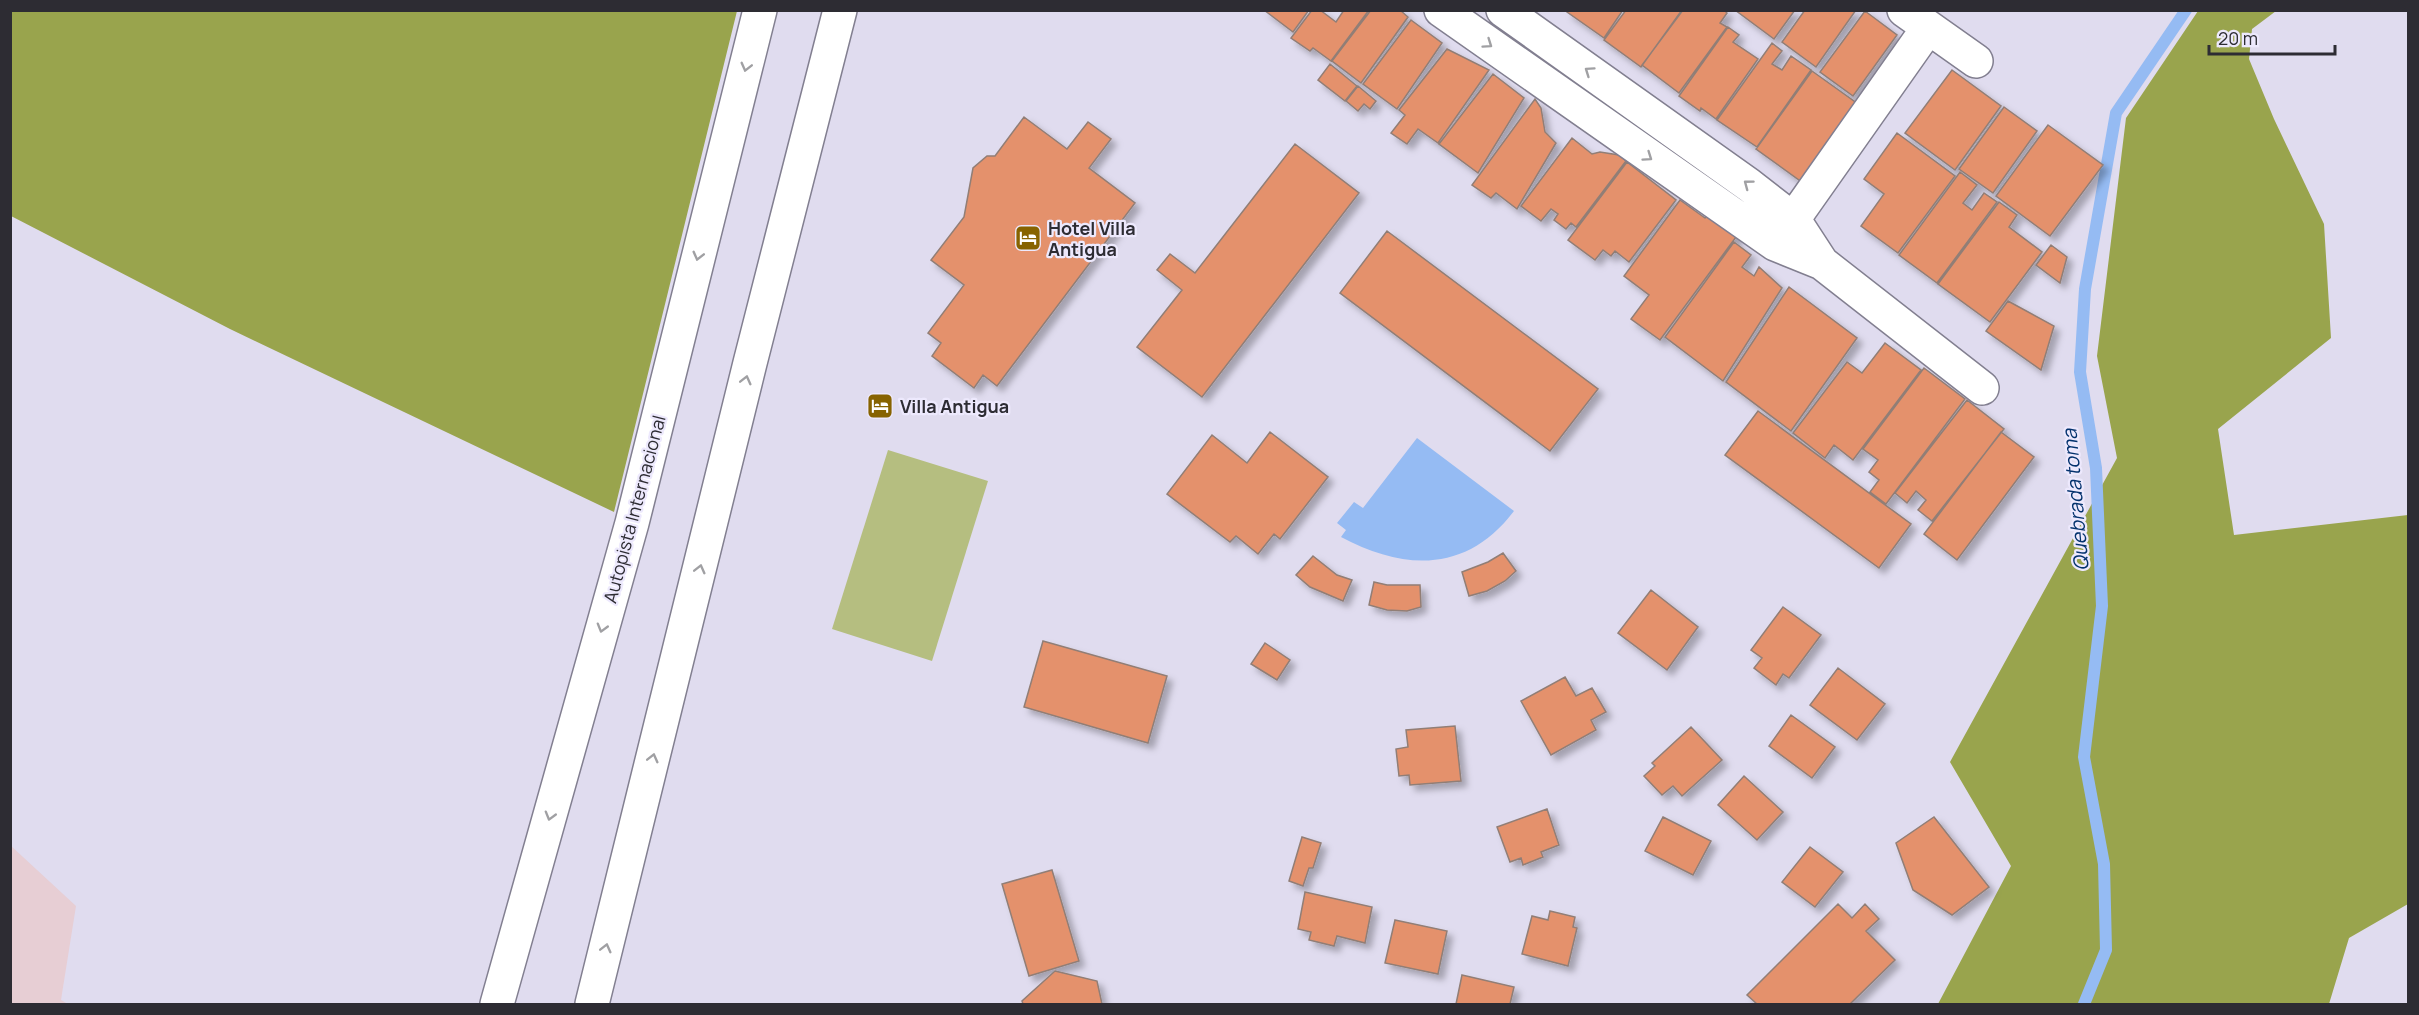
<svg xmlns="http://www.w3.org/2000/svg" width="2419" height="1015" font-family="Manrope,sans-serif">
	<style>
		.commercial { fill: #e7ced4 }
		.green { fill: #b5be80 }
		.forest { fill: #99a44d }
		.water { fill: #95bbf3 }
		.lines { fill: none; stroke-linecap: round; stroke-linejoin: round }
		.stream { stroke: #95bbf3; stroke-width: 12 }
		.building { fill: #e4916c; stroke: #917e76; stroke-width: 1.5; filter: url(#shadow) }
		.minor-casing { stroke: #827f90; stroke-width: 36 }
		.highway-casing { stroke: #827f90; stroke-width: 36 }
		.minor { stroke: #fff; stroke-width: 33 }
		.highway { stroke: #fff; stroke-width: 33 }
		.oneway { stroke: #a0a0a3 }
		.labels { text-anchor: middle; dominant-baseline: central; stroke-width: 4.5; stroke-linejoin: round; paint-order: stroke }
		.poi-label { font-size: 18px; font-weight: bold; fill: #2d2c33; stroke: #ede9fd; text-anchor: start }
		.street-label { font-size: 18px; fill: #2d2c33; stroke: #ede9fd }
		.water-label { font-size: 20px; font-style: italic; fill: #03326d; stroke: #ede9fd }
	</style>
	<defs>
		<filter id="shadow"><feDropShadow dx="5.5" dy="5.5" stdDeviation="3" flood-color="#0004"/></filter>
	</defs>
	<rect width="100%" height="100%" fill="#e0dcef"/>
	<path class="commercial" d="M10 845 76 906 61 1000 68 1004H11Z"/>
	<path class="green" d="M888 450 988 481 932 661 832 629Z"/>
	<path class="forest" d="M11 10 737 11 614 512 230 329 11 216Z
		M2198 11H2276L2252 29 2249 59 2274 119 2324 224 2331 338 2218 429 2234 535 2408 515V904L2349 938 2329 1004H1938L2011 866 1950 762 2117 458 2097 356 2126 118Z"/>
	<path class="water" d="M1417 438 1514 511C1467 573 1405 571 1341 537L1346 530 1337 523 1354 502 1363 508Z"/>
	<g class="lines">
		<path class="stream" d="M2084 1004 2106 950 2104 864 2084 757 2102 606 2096 468 2080 372 2085 289 2116 113 2186 10"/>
	</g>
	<path class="building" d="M1264 10H1309L1293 32Z
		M1312 10H1320L1336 22 1344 10H1369L1331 61 1313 48 1310 51 1291 38Z
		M1371 10H1400L1408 17 1361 83 1332 61Z
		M1568 10H1623L1604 38 1567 12Z
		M1626 10H1682L1641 67 1604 40Z
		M1683 10H1724L1727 13 1720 23 1727 27 1679 93 1642 65Z
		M1735 10H1795L1774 39Z
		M1805 10H1856L1816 67 1782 42Z
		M1865 11 1897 35 1853 96 1820 72Z
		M1411 20 1442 43 1397 109 1363 84Z
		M1728 27 1739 35 1733 42 1758 59 1716 119 1701 108 1700 111 1679 96Z
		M1772 43 1782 51 1772 64 1782 70 1791 56 1811 70 1757 147 1717 120Z
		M1447 49 1489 70 1438 143 1418 129 1407 144 1391 133 1405 115 1399 110Z
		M1330 64 1357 86 1345 101 1318 80Z
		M1952 70 2001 106 1955 170 1905 133Z
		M1812 71 1865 109 1807 182 1799 180 1756 149Z
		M1493 74 1524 98 1478 173 1439 144Z
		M1358 86 1376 101 1370 109 1364 104 1358 111 1346 101Z
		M1535 99 1541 108 1545 132 1556 143 1517 209 1496 193 1491 198 1472 185Z
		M2004 107 2037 131 1993 193 1959 169Z
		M1024 117 1067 149 1088 122 1111 139 1089 168 1135 203 997 386 983 375 974 388 932 356 941 343 928 333 964 285 931 260 964 217 973 168 987 156H995Z
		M2048 125 2103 165 2050 236 1996 196Z
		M1897 133 1955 176 1898 253 1861 226 1884 194 1864 179Z
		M1572 138 1592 154 1600 152 1619 155 1626 161 1576 227 1571 223 1566 229 1554 220 1558 214 1551 209 1541 221 1521 206Z
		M1295 144 1359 193 1202 397 1137 347 1182 290 1157 270 1170 254 1195 273Z
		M1627 162 1676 200 1629 262 1615 251 1611 256 1603 250 1595 260 1568 240Z
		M1960 172 1977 185 1963 203 1972 210 1984 193 1997 202 1937 283 1899 255Z
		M1680 200 1705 218 1710 211 1739 233 1660 340 1631 319 1649 295 1624 276Z
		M1999 202 2017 215 2009 227 2042 252 1990 322 1938 284Z
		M1387 231 1598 389 1550 451 1340 293Z
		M1734 242 1751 255 1742 267 1754 276 1759 267 1782 288 1723 381 1665 337Z
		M2051 245 2067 257 2060 283 2036 265Z
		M1789 287 1857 338 1791 431 1726 382Z
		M2008 301 2054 326 2041 370 1986 331Z
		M1885 343 1921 370 1853 460 1834 445 1825 458 1793 433 1847 362 1862 373Z
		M1924 368 1965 399 1886 504 1870 492 1879 480 1869 472 1878 460 1863 449Z
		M1967 400 2004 429 1932 521 1918 510 1926 500 1916 491 1907 503 1895 493Z
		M1758 411 1911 524 1879 568 1725 455Z
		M1270 432 1328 477 1280 539 1274 534 1258 554 1236 536 1230 542 1167 494 1212 435 1247 463Z
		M2001 432 2034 457 1957 560 1924 534Z
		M1503 553 1516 571 1505 581 1487 591 1469 596 1462 572 1488 562Z
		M1313 556 1337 575 1352 580 1343 601 1310 587 1296 575Z
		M1374 582 1387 585H1420L1421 607 1407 611 1387 610 1369 605Z
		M1651 590 1698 627 1667 670 1618 633Z
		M1783 607 1821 635 1789 678 1783 674 1776 685 1754 668 1762 658 1751 650Z
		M1043 641 1167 676 1148 743 1024 707Z
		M1265 643 1290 660 1277 680 1251 664Z
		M1838 668 1885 704 1857 740 1810 705Z
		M1565 677 1576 696 1592 688 1606 712 1591 720 1596 730 1551 755 1521 701Z
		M1791 715 1835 747 1812 778 1769 746Z
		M1455 726 1461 781 1410 785 1409 775 1399 776 1396 749 1408 747 1406 730Z
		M1691 727 1722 760 1682 796 1673 786 1662 795 1644 776 1655 766 1652 763Z
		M1744 776 1783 812 1757 840 1718 805Z
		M1547 809 1559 845 1541 852 1543 857 1523 865 1521 858 1510 862 1497 827Z
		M1663 817 1711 841 1693 875 1645 851Z
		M1934 817 1989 887 1952 915 1913 890 1896 843Z
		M1302 837 1321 843 1313 868H1309L1303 886 1289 881Z
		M1810 847 1843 872 1815 907 1782 882Z
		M1052 870 1079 961 1029 976 1002 884Z
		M1305 892 1372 907 1365 943 1337 936 1334 946 1309 940 1311 932 1298 929Z
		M1838 904 1852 918 1865 904 1879 919 1866 931 1895 960 1850 1004H1757L1747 995Z
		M1550 911 1575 917 1573 927 1577 928 1568 966 1522 954 1532 916 1548 920Z
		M1395 920 1447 931 1438 974 1385 963Z
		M1055 971 1097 981 1102 1004H1023L1022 1001Z
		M1462 975 1514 987 1510 1004H1456Z"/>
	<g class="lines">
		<defs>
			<path id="minor" d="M1441 10 1775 244 1822 263 1982 388
				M1503 10 1749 185 1794 220 1822 263
				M1904 10 1976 61
				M1780 238 1928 28"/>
			<path id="highway" d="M497 1004 632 523 760 10
				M592 1004 750 363 840 10"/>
		</defs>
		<use href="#minor" class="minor-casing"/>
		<use href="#highway" class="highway-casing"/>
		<use href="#minor" class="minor"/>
		<use href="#highway" class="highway"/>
	</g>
	<defs><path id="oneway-chevron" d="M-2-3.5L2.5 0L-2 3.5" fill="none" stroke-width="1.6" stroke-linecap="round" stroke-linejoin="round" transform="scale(1.5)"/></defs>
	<g class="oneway">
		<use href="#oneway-chevron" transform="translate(1488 44) rotate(35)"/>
		<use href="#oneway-chevron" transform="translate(746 67) rotate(104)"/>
		<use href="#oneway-chevron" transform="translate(1589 71) rotate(-145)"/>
		<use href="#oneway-chevron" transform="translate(1648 157) rotate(35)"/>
		<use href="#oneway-chevron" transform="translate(1748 184) rotate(-143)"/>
		<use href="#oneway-chevron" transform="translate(698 256) rotate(104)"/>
		<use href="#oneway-chevron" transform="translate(746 380) rotate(-76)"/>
		<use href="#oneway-chevron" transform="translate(700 569) rotate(-76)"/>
		<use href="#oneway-chevron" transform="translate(602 628) rotate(106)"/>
		<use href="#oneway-chevron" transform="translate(653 758) rotate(-76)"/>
		<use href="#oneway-chevron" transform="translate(550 816) rotate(106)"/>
		<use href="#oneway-chevron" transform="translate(606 948) rotate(-76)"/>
	</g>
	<defs>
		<symbol id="hotel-square" viewBox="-11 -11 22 22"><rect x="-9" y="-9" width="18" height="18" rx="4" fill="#876300" stroke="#ede9fd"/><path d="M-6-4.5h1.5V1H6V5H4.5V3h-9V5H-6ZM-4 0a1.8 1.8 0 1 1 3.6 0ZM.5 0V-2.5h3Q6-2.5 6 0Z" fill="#fff"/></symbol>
	</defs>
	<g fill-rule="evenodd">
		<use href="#hotel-square" x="1013" y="223" width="30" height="30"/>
		<use href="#hotel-square" x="865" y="391" width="30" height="30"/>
	</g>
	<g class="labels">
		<g class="poi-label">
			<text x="1048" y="228">Hotel Villa<tspan x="1048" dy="21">Antigua</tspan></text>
			<text x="900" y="406">Villa Antigua</text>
		</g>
		<g class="street-label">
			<text transform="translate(634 509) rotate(-75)">Autopista Internacional</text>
		</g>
		<g class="water-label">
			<text transform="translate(2075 500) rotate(-95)">Quebrada toma</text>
		</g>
	</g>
	<rect width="2419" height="1015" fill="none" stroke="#2d2c33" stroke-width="24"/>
	<path d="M2209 45v9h126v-9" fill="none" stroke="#2d2c33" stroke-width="3"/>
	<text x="2218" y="45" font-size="18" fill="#2d2c33" stroke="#ede9fd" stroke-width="4.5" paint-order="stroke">20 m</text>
</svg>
